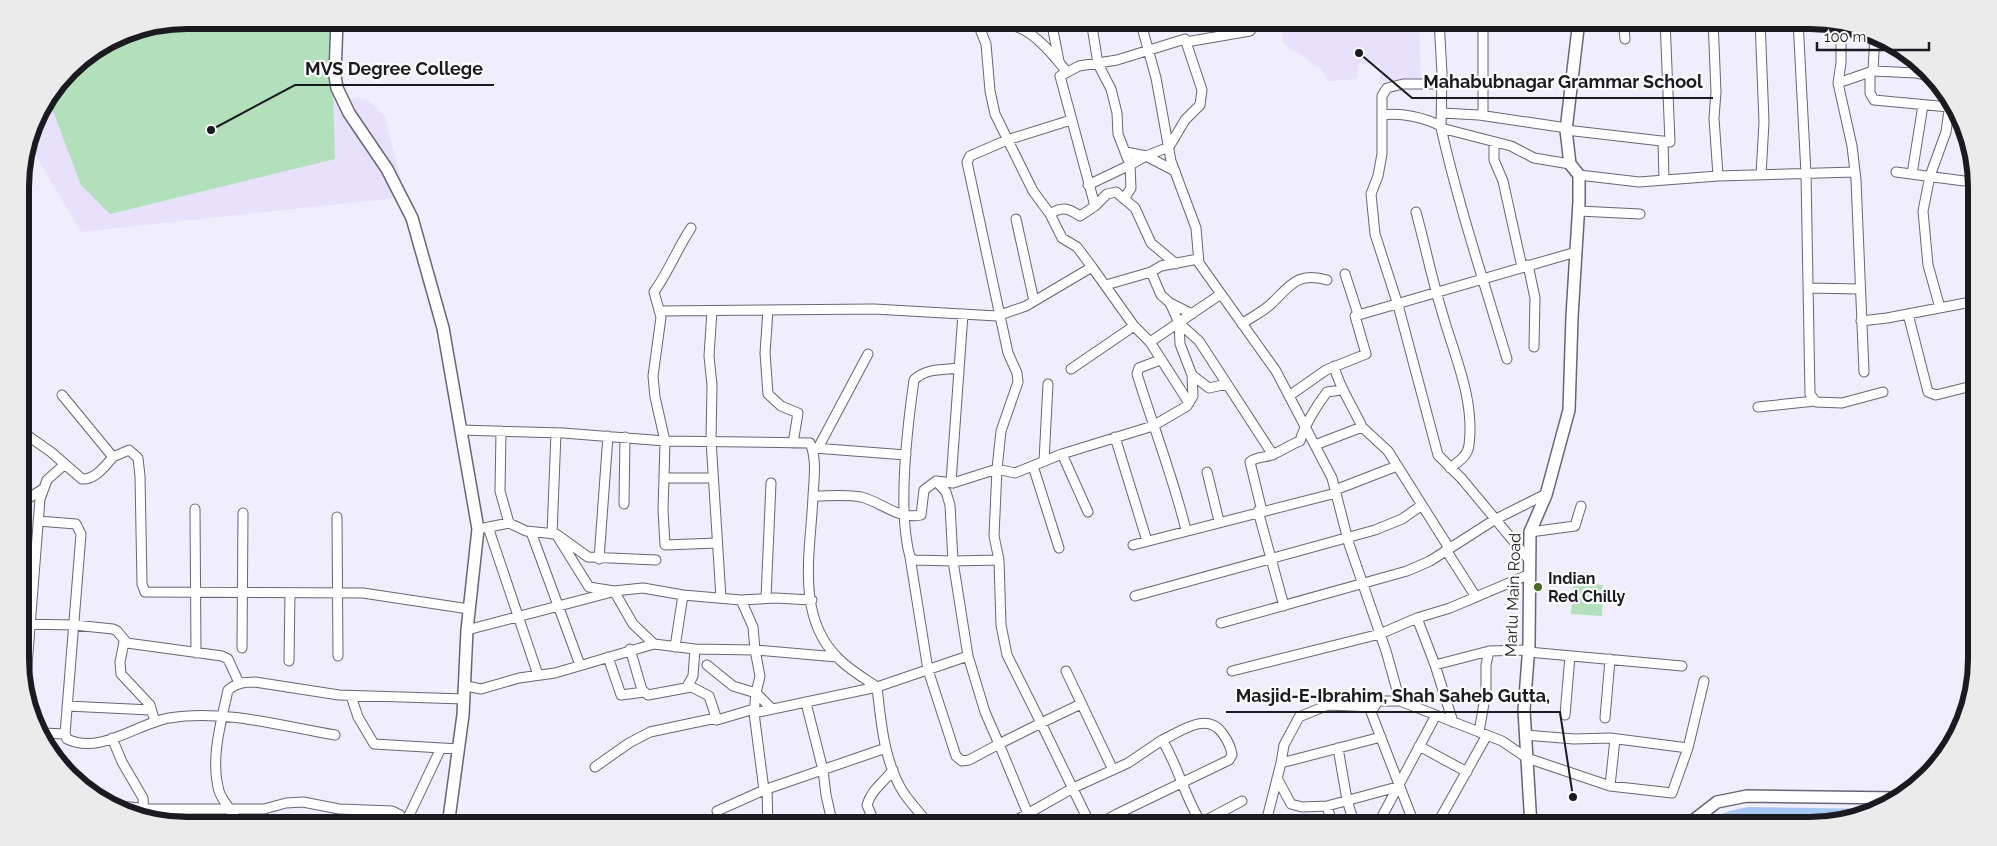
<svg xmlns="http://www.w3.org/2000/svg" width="1997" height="846" font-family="Raleway,sans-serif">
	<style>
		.built { fill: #e7e1fb }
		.green { fill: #b2e0bb }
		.water { fill: #a6c8f2 }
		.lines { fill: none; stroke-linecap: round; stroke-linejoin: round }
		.street-casing { stroke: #696575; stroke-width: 11 }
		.secondary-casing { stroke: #696575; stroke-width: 14 }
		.street { stroke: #fff; stroke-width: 9 }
		.secondary { stroke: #fff; stroke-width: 11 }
		.poi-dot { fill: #486a22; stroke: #fdfdfd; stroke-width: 2 }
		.labels { text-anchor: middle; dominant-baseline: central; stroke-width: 4.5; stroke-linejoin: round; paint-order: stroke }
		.poi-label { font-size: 16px; font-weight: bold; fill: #1b1a20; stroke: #fdfdfd; text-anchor: start }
		.street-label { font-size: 16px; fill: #1b1a20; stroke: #fdfdfd }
		.rim { fill: none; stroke: #1b1a20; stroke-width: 6 }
		.leader { fill: none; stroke: #1b1a20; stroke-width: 2 }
		.callout-dot { fill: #1b1a20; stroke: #fdfdfd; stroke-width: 2 }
		.callout-label { font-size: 18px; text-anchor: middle; font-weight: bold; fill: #1b1a20; stroke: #fdfdfd; stroke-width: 4.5; stroke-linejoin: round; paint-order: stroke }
	</style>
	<rect width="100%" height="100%" fill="#f0edfc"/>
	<path class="built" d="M186 20H337L339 99 366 98 385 116 405 197 81 232 29 144 37 113 76 61 123 33Z
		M1282 20H1419L1421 81H1380L1381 65 1358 64 1357 79 1328 81 1320 68 1283 43Z"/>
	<path class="green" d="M186 20 331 21 335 159 110 214 81 185 48 98 76 61 123 33Z
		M1573 583 1603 585 1602 616 1571 614Z"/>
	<path class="water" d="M1749 807 1880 809C1830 835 1757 826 1701 826 1716 814 1730 810 1749 807Z"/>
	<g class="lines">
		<defs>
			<path id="street" d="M979 20 980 29 986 44 990 91 995 114 1033 191 1050 214 1062 238 1077 247 1092 267
				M1051 20 1059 61
				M1091 20 1098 64 1111 89 1117 113 1118 134 1130 165 1146 156 1126 152
				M1140 20 1156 78 1171 161 1196 228 1199 263 1276 371 1332 478 1349 544 1386 651 1400 701 1502 741 1527 758 1610 786 1672 793 1688 748 1704 681
				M1439 20 1442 73 1441 128 1511 146 1534 158 1570 164
				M1483 20V115
				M1623 20 1625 39
				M1713 20 1716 92 1714 118 1718 176
				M1760 20 1764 122 1761 175
				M1798 20 1806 174 1810 394 1816 402 1842 403 1883 392
				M980 25C989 25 1001 22 1011 25 1034 30 1053 55 1067 72
				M1841 26V63L1838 83 1873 71 1875 33
				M1186 42 1250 31 1257 20
				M1873 71 1916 73V65
				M1870 72V93L1874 100 1949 107
				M1916 73 1931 76
				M1838 83 1852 146 1856 180 1864 372
				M1441 84H1403L1387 88 1382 96V154L1378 176 1371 194 1375 234 1398 305 1438 455 1462 479 1530 561
				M1442 113 1479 115 1567 128
				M1383 115C1401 112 1425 118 1441 126
				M1441 128C1459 207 1484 282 1507 359
				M1566 130 1670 142 1665 20
				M1663 141 1664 180
				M1494 142V160L1503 181 1522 267
				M1896 172 1964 181
				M1912 174 1923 105
				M1579 175 1639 182 1718 176 1855 172
				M1088 185 1130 165 1131 188 1124 199
				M1095 206 1107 194 1116 192 1135 208 1151 243 1176 264
				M1579 211 1640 214
				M1416 212C1425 245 1432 279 1442 312 1454 355 1475 399 1469 445 1468 456 1458 462 1450 468
				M1050 214C1062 206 1068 208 1080 216L1095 206 1060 76 1079 66 1117 60 1185 39 1202 90 1200 105 1185 120 1169 147 1146 156 1175 171
				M1016 219 1034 301
				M1528 265 1535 298 1534 347
				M1345 274 1358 314
				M1106 285 1151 272
				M1809 288 1860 289
				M1940 308 1928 265 1923 211 1930 176 1946 132 1950 103
				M768 310 765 353 768 394 781 406 798 413 793 443
				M659 311 874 309 997 316 1026 306 1092 267 1134 326 1150 342 1221 294
				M712 311 709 356 712 385 711 440 721 598
				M1192 314 1170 303 1161 295 1151 272 1161 266 1198 259
				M1908 314 1928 392 1936 395 1976 385
				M1861 321 1887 318 1976 301
				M1179 323 1180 344 1192 375
				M1242 324C1251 317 1263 312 1271 304 1290 286 1297 271 1327 280
				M1150 342 1189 403
				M1160 360 1139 368 1137 374C1153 426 1173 477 1186 530
				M1071 369 1134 326
				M1227 384 1273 455
				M62 395 113 457 129 450 138 458 140 476 142 584 145 592 363 593 469 609
				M1289 396 1326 370 1366 354 1355 316 1576 252
				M1758 407 1815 401
				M1362 427 1388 451 1449 548
				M461 430 563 433 665 441 810 443C817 459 814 478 813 496 811 549 795 615 837 657 848 669 864 678 877 687 881 723 884 761 903 792 911 804 922 815 930 826
				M21 431 51 452 82 479C95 480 105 466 113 457
				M501 431 500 491 509 523
				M1115 437 1147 541
				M1315 445 1362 427C1352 404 1340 390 1334 366
				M814 448 906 455
				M818 448 868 354
				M1062 454 1088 512
				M1044 461 1048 384
				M1033 466 1059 548
				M1207 472 1219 521
				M664 478 665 441 655 397 653 376 661 317 654 292C669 271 677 249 691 228
				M713 478H664L663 510 665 545 717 543
				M936 481 946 492 950 505 953 561 999 560
				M951 482 963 314
				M1335 490 1397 466
				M813 496C828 496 847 494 861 497 882 502 898 520 921 515L924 490 936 481 953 483 997 469 1001 431 1018 382 1017 373 1008 353 967 162 970 156 1007 140 1071 120
				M21 503 43 489
				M624 504 625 437
				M195 509 196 653
				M1258 511 1284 606
				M1262 511 1250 462C1257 456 1266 458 1274 454 1283 450 1290 445 1300 441 1304 426 1317 405 1327 392L1341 390
				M337 517 338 656
				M38 521 76 524 81 534 65 734 67 739C100 755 136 724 169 718 223 709 281 726 335 735
				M488 527 538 675
				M484 528 509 523 526 531 556 534
				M531 532 580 665
				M1530 532 1575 526 1581 506
				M552 534 556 433
				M1133 545 1336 493
				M1446 550 1476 597
				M910 557 928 670 956 756 962 761 969 760 999 744 985 712 968 656 953 561 914 560 910 557C897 510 907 429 914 380 926 368 942 370 959 368
				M599 559 608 436
				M21 562 35 563
				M614 591 589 587 556 534 588 557 656 560
				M683 595 741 600 775 598 812 600
				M1135 596 1375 530 1402 519 1422 505
				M766 598 771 483
				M1417 618 1450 608 1530 574
				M1221 623 1407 571 1430 561 1494 520 1546 494
				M21 624 74 625 113 629 117 631 127 643 222 656 228 659 239 683
				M467 630 612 592
				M124 642 120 662 121 674 150 705 155 722
				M654 644 633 624 614 591 643 588 683 595 675 647
				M242 648 243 513
				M630 649 642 690 648 695 691 687
				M695 649 693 676 688 685 709 696 717 720 754 709
				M1528 652 1682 666
				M608 657 621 695 644 692
				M289 661 290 593
				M707 665 733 686 756 693 754 713
				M1435 665 1489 651
				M1066 671 1113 770
				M1232 671 1380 634 1417 618 1435 665 1453 722
				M466 686 481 689 519 678 555 673 654 644 695 649 755 650 753 627 741 600
				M25 691 40 499 47 480 65 464
				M351 696 358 717 374 744 459 749
				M1400 701H1378L1371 712 1415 826
				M806 703 823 770 826 795 833 826
				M1081 704 1041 723 1091 826
				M67 706 151 710
				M772 709 756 693 760 676 755 650 837 657
				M1565 715 1570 656
				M1605 718 1610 659
				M1479 732 1486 692V665L1489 651 1528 650
				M43 733 65 734
				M1525 735 1574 739 1610 738 1688 748
				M112 738 122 762 143 798 144 818
				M1419 746 1467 772
				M1338 748 1347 800 1355 826
				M1281 763 1284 745 1299 717 1328 705 1374 707
				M595 767 629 743 650 732 716 718
				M1277 778 1291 804 1302 807 1327 806 1333 826
				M1610 786 1615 739
				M767 789 768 826
				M764 790 754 713 877 687 968 656
				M112 805 148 809H264L286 803 303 802 339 809 392 811 400 815 406 826
				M1327 806 1397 787
				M717 811 764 790 886 748
				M1028 814 999 744 1041 723 1007 655 1001 625 999 560 994 536 997 469 1015 473 1062 454 1153 426 1187 406 1193 396 1192 375 1209 388 1227 384 1199 341 1179 323 1170 303
				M1117 814 1229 760 1232 755C1231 747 1228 741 1223 734 1207 711 1182 731 1162 740
				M406 822 441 748
				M237 826C236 812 223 804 219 791 210 759 221 723 228 690 237 683 243 682 255 682L339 695 464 699
				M876 826 867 805C871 790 884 782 893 770
				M1006 826 1073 788 1128 763 1162 740C1179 767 1185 799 1203 826
				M1095 826 1117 814 1129 826
				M1195 826 1242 801
				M1265 826 1281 763 1381 737
				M1377 826 1436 715
				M1436 826 1487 735"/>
			<path id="secondary" d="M337 20 335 76 337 88 349 113 387 169 412 218 443 328 478 529 467 630 463 715 448 826
				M1531 826 1524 710 1529 645 1530 532 1546 495 1569 410 1572 317 1579 202V175L1570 164 1566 130 1579 20
				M1686 826 1717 802 1747 796 1899 798"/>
		</defs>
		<use href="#street" class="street-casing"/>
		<use href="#secondary" class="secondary-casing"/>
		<use href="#street" class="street"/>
		<use href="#secondary" class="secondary"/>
	</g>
	<circle class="poi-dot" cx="1538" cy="587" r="5"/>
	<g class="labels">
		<g class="poi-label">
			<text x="1548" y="578">Indian<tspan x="1548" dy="18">Red Chilly</tspan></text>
		</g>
		<g class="street-label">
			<text transform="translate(1513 595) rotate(-88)">Marlu Main Road</text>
		</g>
	</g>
	<path d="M0 0H1997V846H0ZM187 29H1810A158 158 0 0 1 1968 187V659A158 158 0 0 1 1810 817H187A158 158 0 0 1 29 659V187A158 158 0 0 1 187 29Z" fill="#ebebeb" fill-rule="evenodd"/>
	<path class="rim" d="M187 29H1810A158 158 0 0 1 1968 187V659A158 158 0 0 1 1810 817H187A158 158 0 0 1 29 659V187A158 158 0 0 1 187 29Z"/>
	<path class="leader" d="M211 130L295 85H494M1359 53L1412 98H1713M1573 797L1560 712H1226"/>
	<g class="callout-dot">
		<circle cx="211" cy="130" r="5"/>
		<circle cx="1359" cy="53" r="5"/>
		<circle cx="1573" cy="797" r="5"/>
	</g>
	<g class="callout-label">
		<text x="394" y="75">MVS Degree College</text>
		<text x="1563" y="88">Mahabubnagar Grammar School</text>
		<text x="1393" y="702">Masjid-E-Ibrahim, Shah Saheb Gutta,</text>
	</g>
	<path d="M1817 42v8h112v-8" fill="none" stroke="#1b1a20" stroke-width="2.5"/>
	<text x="1824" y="42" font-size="15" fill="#1b1a20" stroke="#fdfdfd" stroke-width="4" paint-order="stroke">100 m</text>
</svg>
